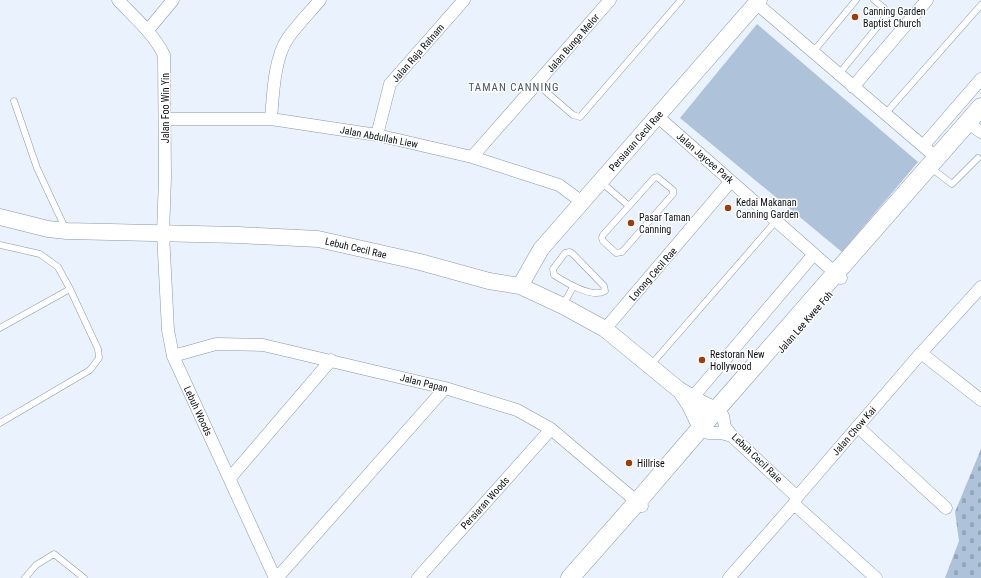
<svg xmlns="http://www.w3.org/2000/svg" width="981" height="578" font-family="'Roboto Condensed',sans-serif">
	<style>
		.green { fill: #aec2da }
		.cemetery { fill: url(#cemetery-stones) }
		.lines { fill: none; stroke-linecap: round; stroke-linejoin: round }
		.service-casing { stroke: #8a98a8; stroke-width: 7 }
		.minor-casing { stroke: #8a98a8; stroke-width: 13 }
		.tertiary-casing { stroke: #8a98a8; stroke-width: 17 }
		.secondary-casing { stroke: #8a98a8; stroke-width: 19 }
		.service { stroke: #fff; stroke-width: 6 }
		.minor { stroke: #fff; stroke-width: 12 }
		.tertiary { stroke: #fff; stroke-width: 16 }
		.secondary { stroke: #fff; stroke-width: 18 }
		.poi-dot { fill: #a03c05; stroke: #fff; stroke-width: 1.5 }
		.labels { text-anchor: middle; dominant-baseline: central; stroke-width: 3; stroke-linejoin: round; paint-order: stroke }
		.poi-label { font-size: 10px; fill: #090e13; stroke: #fff; text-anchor: start }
		.street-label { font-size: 10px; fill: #090e13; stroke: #fff }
		.neighbourhood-label { font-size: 11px; letter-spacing: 1px; fill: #475463; stroke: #fff }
	</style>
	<defs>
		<pattern id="cemetery-stones" width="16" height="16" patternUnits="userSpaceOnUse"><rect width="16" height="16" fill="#aec2da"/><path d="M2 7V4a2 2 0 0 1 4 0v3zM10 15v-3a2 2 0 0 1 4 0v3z" fill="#94a6ba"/></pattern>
	</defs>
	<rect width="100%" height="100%" fill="#e9f2fd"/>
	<path class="green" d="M757 24 918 162 842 252 680 118Z"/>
	<path class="cemetery" d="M981 449V578H945L959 541 955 512Z"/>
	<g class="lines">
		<defs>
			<path id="service" d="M813 52 856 0
				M839 74 886 16V12L884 8 874 0
				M537 84 573 115 580 117 681 0
				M14 101 37 168 66 230
				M885 114 981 5
				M935 171 952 184 978 158
				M657 177 673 190V194L622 252 616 253 603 241 602 238 603 235 654 178Z
				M600 181 629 206
				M0 245 40 254 58 267 70 289 98 349 99 358 90 370 0 423
				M570 252 573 254 604 286 605 291C592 299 565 282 554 275L553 269 565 253Z
				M563 305 573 287
				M0 328 70 289
				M650 366 776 221
				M25 578 36 565 54 554 84 578"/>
			<path id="minor" d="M118 0C135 18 153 33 164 55L165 178 163 233 168 330 173 356 275 578
				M756 3 937 158
				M148 30 173 0
				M853 87 927 0
				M657 116 841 278
				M165 119H271L377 135 472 157 559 185 582 202
				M271 119C273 95 274 58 288 38 298 24 310 12 320 0
				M974 127 981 132
				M377 135 390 84 464 0
				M923 146 981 79
				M472 157 610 0
				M605 329 731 181
				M921 353 981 400
				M173 356 216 344 263 345 445 388 517 410 551 429 642 506
				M693 397 814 254
				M723 416 725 427 732 436 797 497
				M858 427 946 508
				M708 433H721L732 436
				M230 478 331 360
				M794 504 876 578
				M277 578 445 388
				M418 578 551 429
				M729 578 794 504 797 497 921 353 981 287"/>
			<path id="tertiary" d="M0 217 48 229 67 231 238 235 318 239 420 262 489 281 520 286 563 306 605 329 678 389 703 404 716 410
				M520 286 541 249 759 0
				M682 393 690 405 701 428"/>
			<path id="secondary" d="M570 578 638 501 716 410 981 107"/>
		</defs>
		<use href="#service" class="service-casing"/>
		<use href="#minor" class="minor-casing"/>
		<use href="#tertiary" class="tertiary-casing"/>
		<use href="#secondary" class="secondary-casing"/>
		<use href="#service" class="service"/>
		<use href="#minor" class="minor"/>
		<use href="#tertiary" class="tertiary"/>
		<use href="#secondary" class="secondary"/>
	</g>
	<g class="poi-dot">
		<circle cx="855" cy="17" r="4"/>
		<circle cx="728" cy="208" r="4"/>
		<circle cx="631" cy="223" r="4"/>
		<circle cx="702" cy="360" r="4"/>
		<circle cx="629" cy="463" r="4"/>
	</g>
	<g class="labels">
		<g class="poi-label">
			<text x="863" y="11">Canning Garden<tspan x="863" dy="12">Baptist Church</tspan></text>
			<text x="736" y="202">Kedai Makanan<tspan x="736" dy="12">Canning Garden</tspan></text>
			<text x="639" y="217">Pasar Taman<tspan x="639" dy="12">Canning</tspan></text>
			<text x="710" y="354">Restoran New<tspan x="710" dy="12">Hollywood</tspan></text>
			<text x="637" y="463">Hillrise</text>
		</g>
		<g class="street-label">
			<text transform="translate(573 43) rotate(-49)">Jalan Bunga Melor</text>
			<text transform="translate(418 53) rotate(-49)">Jalan Raja Ratnam</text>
			<text transform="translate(165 108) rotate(-90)">Jalan Foo Win Yin</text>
			<text transform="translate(379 137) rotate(11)">Jalan Abdullah Liew</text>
			<text transform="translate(636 141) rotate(-49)">Persiaran Cecil Rae</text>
			<text transform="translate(705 158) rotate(41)">Jalan Jaycee Park</text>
			<text transform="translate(356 248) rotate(13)">Lebuh Cecil Rae</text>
			<text transform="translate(653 274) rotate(-49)">Lorong Cecil Rae</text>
			<text transform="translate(805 322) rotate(-49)">Jalan Lee Kwee Foh</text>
			<text transform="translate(424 383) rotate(14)">Jalan Papan</text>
			<text transform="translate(198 411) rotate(65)">Lebuh Woods</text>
			<text transform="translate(854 431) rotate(-49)">Jalan Chow Kai</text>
			<text transform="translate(757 458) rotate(44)">Lebuh Cecil Raie</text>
			<text transform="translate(485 503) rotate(-48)">Persiaran Woods</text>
		</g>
		<g class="neighbourhood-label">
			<text x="514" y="87">TAMAN CANNING</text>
		</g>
	</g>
</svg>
